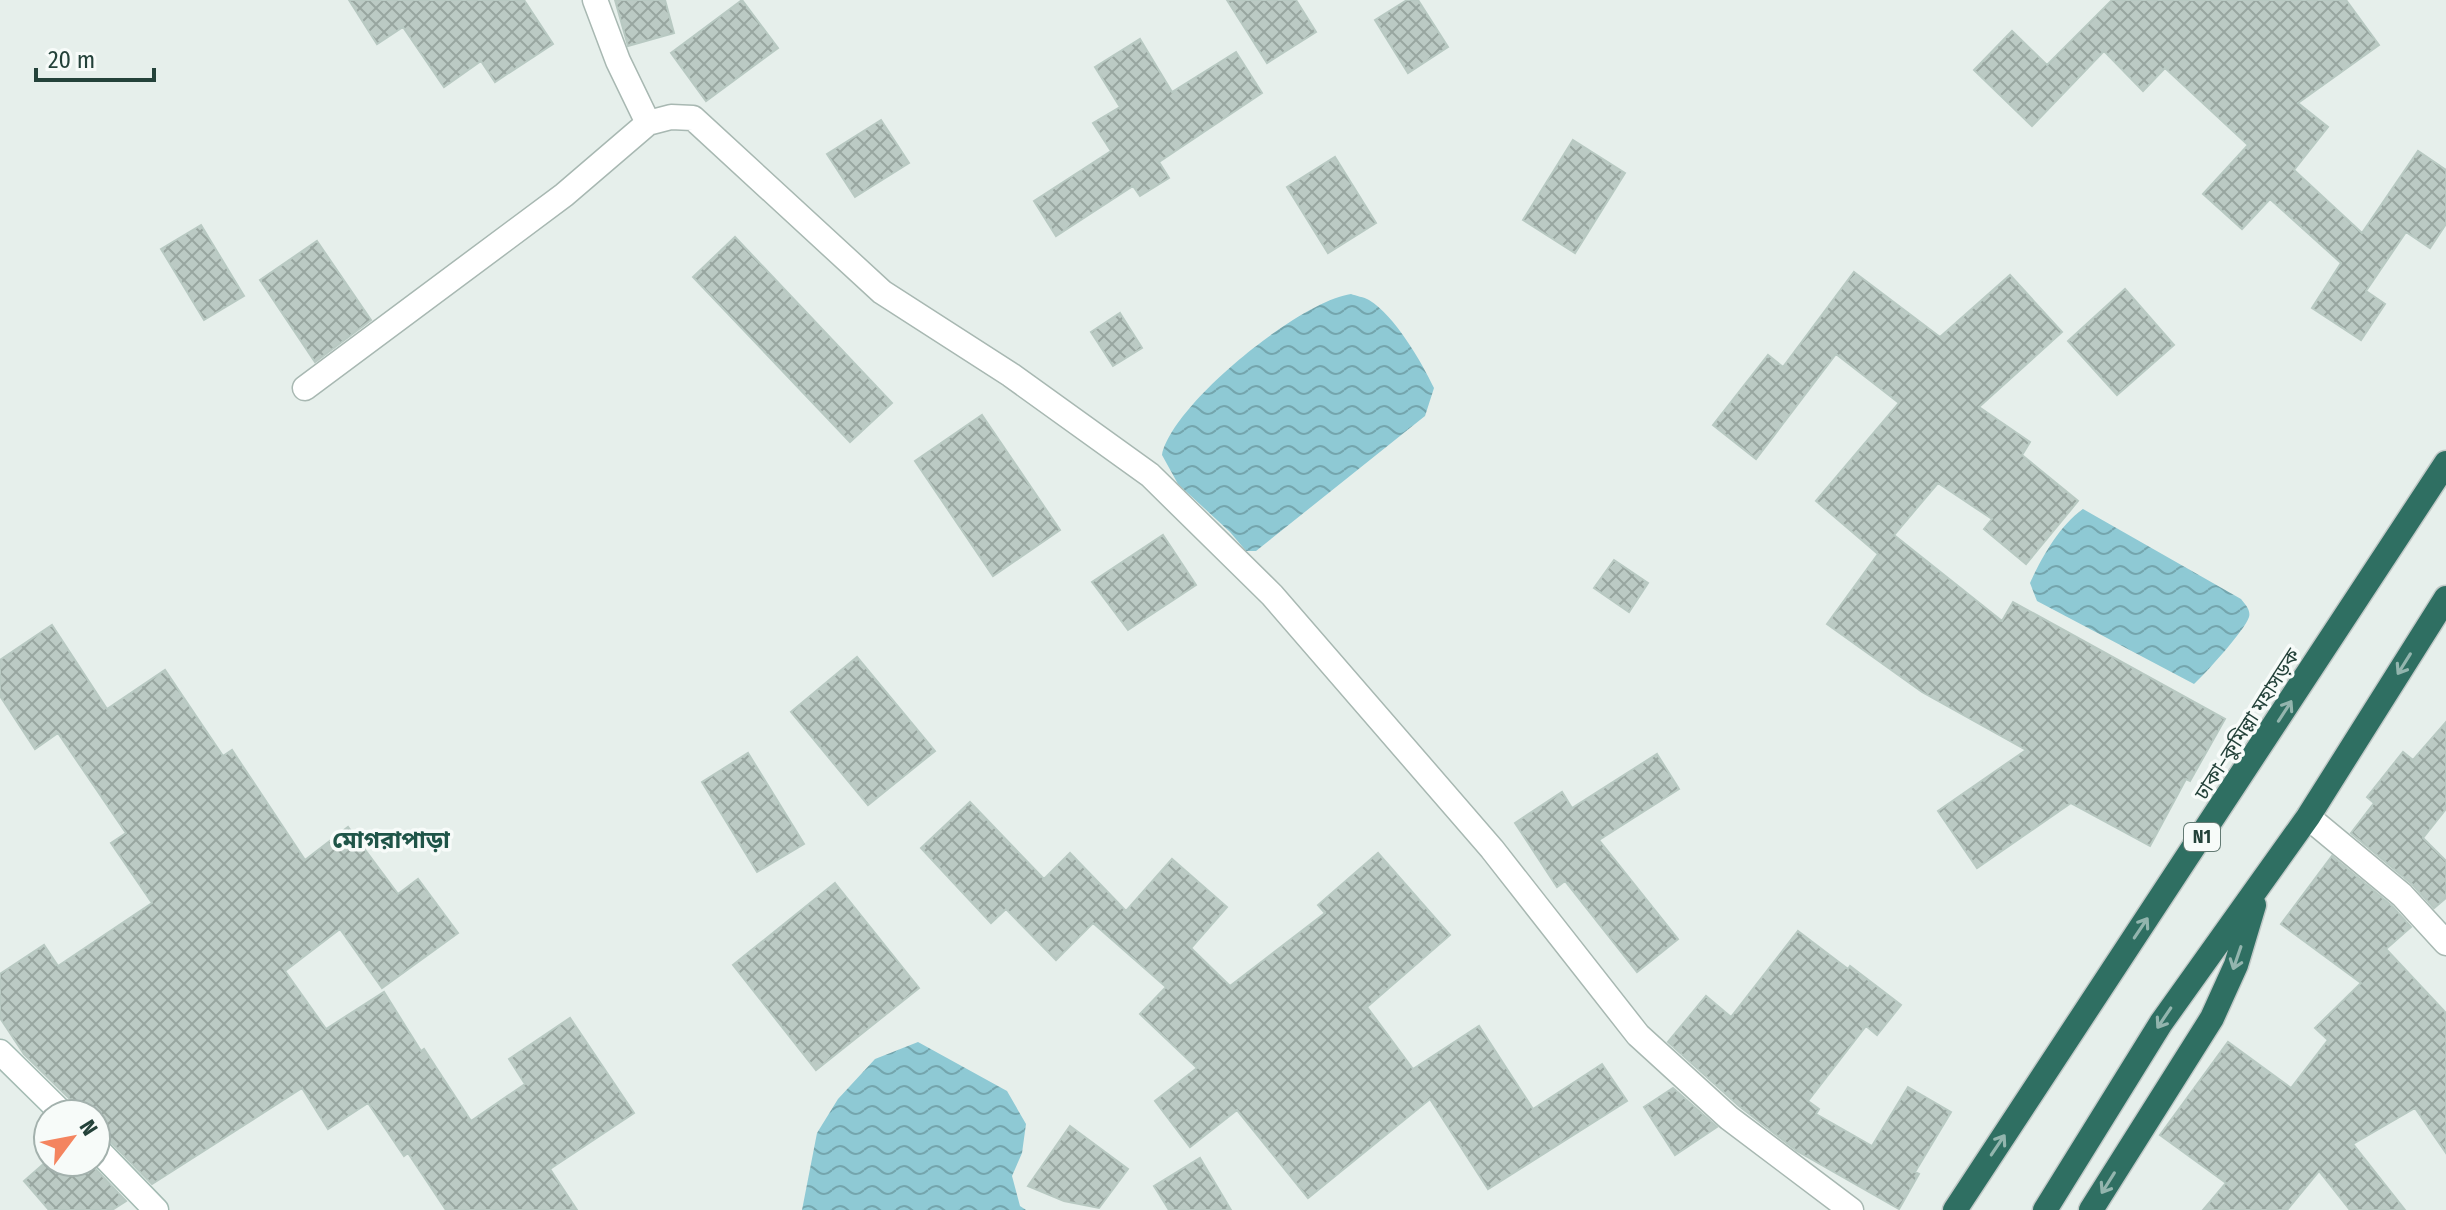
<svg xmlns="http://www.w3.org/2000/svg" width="2446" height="1210" font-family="'Fira Sans Condensed','Noto Sans Bengali',sans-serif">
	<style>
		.water { fill: url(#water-waves) }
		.building { fill: url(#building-cross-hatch); stroke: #b8c9c2; stroke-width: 2 }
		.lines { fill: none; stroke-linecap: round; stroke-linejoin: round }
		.street-casing { stroke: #a8b8b2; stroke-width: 27 }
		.secondary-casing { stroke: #a4bbb3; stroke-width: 27 }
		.highway-casing { stroke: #c2cac8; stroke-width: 27 }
		.street { stroke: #fff; stroke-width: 24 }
		.secondary { stroke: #fff; stroke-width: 24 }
		.highway { stroke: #2f6f62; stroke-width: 24 }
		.oneway { stroke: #93b5ae }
		.labels { text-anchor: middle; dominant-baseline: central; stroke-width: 7; stroke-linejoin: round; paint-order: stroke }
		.shield { fill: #f7fbf9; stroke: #637a73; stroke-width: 2 }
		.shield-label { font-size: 18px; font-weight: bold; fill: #24423a }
		.street-label { font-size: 20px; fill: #24423a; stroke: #f7fbf9 }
		.quarter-label { font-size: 24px; font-weight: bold; fill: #1f5548; stroke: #f7fbf9 }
	</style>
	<defs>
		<pattern id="water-waves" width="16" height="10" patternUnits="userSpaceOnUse" patternTransform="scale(2)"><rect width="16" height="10" fill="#8ec9d4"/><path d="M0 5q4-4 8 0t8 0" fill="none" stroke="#74a5ad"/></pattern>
		<pattern id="building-cross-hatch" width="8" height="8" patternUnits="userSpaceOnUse" patternTransform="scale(2)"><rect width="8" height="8" fill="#bbcac4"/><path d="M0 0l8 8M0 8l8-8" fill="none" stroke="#98a6a0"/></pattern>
	</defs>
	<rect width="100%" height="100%" fill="#e6efeb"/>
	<path class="water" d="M1351 294C1356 296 1364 297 1369 300 1395 316 1421 361 1434 388L1425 416 1256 551H1246L1230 532 1178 484 1162 455C1172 404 1300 301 1351 294Z
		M2083 509 2241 599C2245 604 2251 610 2249 617 2245 630 2205 674 2194 684L2037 601 2030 583C2042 557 2059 526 2083 509Z
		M918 1042 1007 1091 1026 1124 1022 1153 1012 1176 1020 1206 1026 1210H802L817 1133 838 1099 875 1059Z"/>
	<path class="building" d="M349 0H524L553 44 495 82 481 61 444 87 403 27 377 44Z
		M615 0H665L674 33 628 46Z
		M742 0 778 48 706 101 671 53Z
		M1227 0H1296L1316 32 1267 63Z
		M1407 0H1418L1448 47 1408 73 1375 20Z
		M2112 0H2346L2379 45 2298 103 2328 127 2294 170 2362 233 2418 151 2446 170V224L2430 248 2406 232 2366 291 2385 304 2361 340 2312 308 2341 263 2270 199 2242 229 2203 194 2248 145 2165 68 2143 91 2104 51 2032 126 1974 70 2012 31 2047 65Z
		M1140 39 1172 92 1236 52 1262 93 1159 162 1169 178 1140 196 1133 186 1056 236 1034 201 1111 151 1093 123 1120 107 1095 67Z
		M881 120 909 163 855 197 827 154Z
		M1573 140 1625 173 1575 253 1523 220Z
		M1335 157 1376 223 1328 253 1287 187Z
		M201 225 244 296 204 320 161 249Z
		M735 237 892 403 850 442 693 277Z
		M317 241 371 320 315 362 260 280Z
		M1854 272 1940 337 2010 275 2062 332 1979 407 2030 442 2022 455 2078 501 2026 564 1984 529 1992 519 1938 483 1894 535 2002 621 2013 602 2225 719 2190 781 2186 779 2150 846 2071 803 1977 868 1938 811 2026 750 1922 692 1827 624 1878 554 1816 501 1899 403 1836 354 1756 459 1713 425 1768 355 1783 367Z
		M2125 289 2174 345 2117 395 2068 341Z
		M1120 313 1142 348 1113 366 1091 332Z
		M982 415 1060 530 993 576 915 461Z
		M1163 535 1196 585 1128 630 1092 582Z
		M1614 560 1648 583 1629 612 1594 588Z
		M52 625 107 709 165 670 223 756 232 750 305 860 348 827 398 894 418 879 458 933 382 988 340 929 285 971 326 1029 384 992 421 1051 424 1049 471 1121 525 1084 509 1059 570 1018 634 1113 550 1169 577 1210H446L408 1153 404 1156 368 1103 328 1129 302 1088 152 1184 107 1138 96 1133V1114H78L74 1103 24 1054 0 1018V974L44 945 58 966 152 903 111 843 126 833 58 733 35 749 0 696V660Z
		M857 657 935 751 868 805 791 712Z
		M2446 722V809L2423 838 2446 861V898L2434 908 2412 884 2351 833 2374 803 2367 797 2403 752 2413 760Z
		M748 753 804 844 757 872 702 782Z
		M1657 754 1679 789 1599 840 1678 939 1637 972 1565 881 1557 887 1515 823 1562 792 1572 808Z
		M970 802 1044 879 1070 853 1126 911 1172 859 1227 907 1191 948 1230 986 1325 913 1318 905 1378 853 1450 935 1367 1007 1413 1069 1479 1026 1533 1109 1602 1064 1627 1101 1488 1189 1430 1099 1308 1198 1237 1110 1190 1147 1155 1101 1197 1068 1140 1014 1166 987 1093 923 1056 960 1006 909 991 923 921 848Z
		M2332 856 2392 906 2411 927 2386 949 2446 1013V1153L2415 1108 2353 1144 2405 1210H2350L2319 1171 2287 1210H2203L2226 1183 2160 1135 2228 1042 2291 1088 2328 1040 2315 1028 2361 983 2281 924Z
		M835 883 919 988 816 1070 733 965Z
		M1798 931 1848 969 1850 966 1901 1005 1877 1035 1866 1026 1808 1101 1819 1109 1816 1114 1872 1146 1908 1087 1951 1112 1915 1172 1919 1174 1899 1209 1797 1151 1739 1106 1668 1042 1706 996 1731 1017Z
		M1673 1088 1717 1127 1675 1155 1644 1107Z
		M1070 1126 1128 1169 1099 1208 1064 1201 1028 1186Z
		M1200 1158 1231 1210H1169L1154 1186Z
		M48 1160 89 1162 126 1201 112 1210H49L24 1181Z"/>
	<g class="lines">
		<defs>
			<path id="street" d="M595 0 618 61 648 123
				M305 388 564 195 648 123 671 117 693 118 882 292 1011 375 1150 475 1272 595 1492 849 1638 1035 1729 1118 1851 1210
				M2308 817 2402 895 2446 943"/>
			<path id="secondary" d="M0 1052 63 1114
				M96 1148 156 1210"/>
			<path id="highway" d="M1955 1210 2446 463
				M2045 1210 2161 1023 2308 817 2446 598
				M2091 1210 2212 1018 2236 965 2254 905"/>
		</defs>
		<use href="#street" class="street-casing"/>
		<use href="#secondary" class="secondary-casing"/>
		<use href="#highway" class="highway-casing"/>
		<use href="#street" class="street"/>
		<use href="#secondary" class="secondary"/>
		<use href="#highway" class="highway"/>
	</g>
	<defs><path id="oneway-shaft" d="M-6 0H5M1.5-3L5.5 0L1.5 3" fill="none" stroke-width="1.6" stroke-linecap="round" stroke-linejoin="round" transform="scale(2)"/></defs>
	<g class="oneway">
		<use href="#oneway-shaft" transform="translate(2404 664) rotate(122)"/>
		<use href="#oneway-shaft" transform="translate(2285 711) rotate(-57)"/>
		<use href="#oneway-shaft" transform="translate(2141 928) rotate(-56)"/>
		<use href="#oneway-shaft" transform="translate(2237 958) rotate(109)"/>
		<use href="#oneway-shaft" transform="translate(2164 1018) rotate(124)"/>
		<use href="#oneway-shaft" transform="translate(1998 1145) rotate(-56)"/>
		<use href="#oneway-shaft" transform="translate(2108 1183) rotate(122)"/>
	</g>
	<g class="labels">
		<rect class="shield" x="2184" y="823" width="36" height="28" rx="6"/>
		<g class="shield-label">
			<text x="2202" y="837">N1</text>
		</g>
		<g class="street-label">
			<text transform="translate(2247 724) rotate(-57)">ঢাকা–কুমিল্লা মহাসড়ক</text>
		</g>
		<g class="quarter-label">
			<text x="391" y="840">মোগরাপাড়া</text>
		</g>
	</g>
	<g transform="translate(72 1138) rotate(58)"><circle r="38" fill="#f7fbf9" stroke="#a3b1ad" stroke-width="2"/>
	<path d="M0-6L14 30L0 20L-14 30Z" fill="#f4845f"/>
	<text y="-12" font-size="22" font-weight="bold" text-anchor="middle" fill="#24423a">N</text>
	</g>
	<path d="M36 68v12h118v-12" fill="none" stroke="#24423a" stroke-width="4"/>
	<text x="48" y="68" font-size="24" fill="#24423a" stroke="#f7fbf9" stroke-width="6" paint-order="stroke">20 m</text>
</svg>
